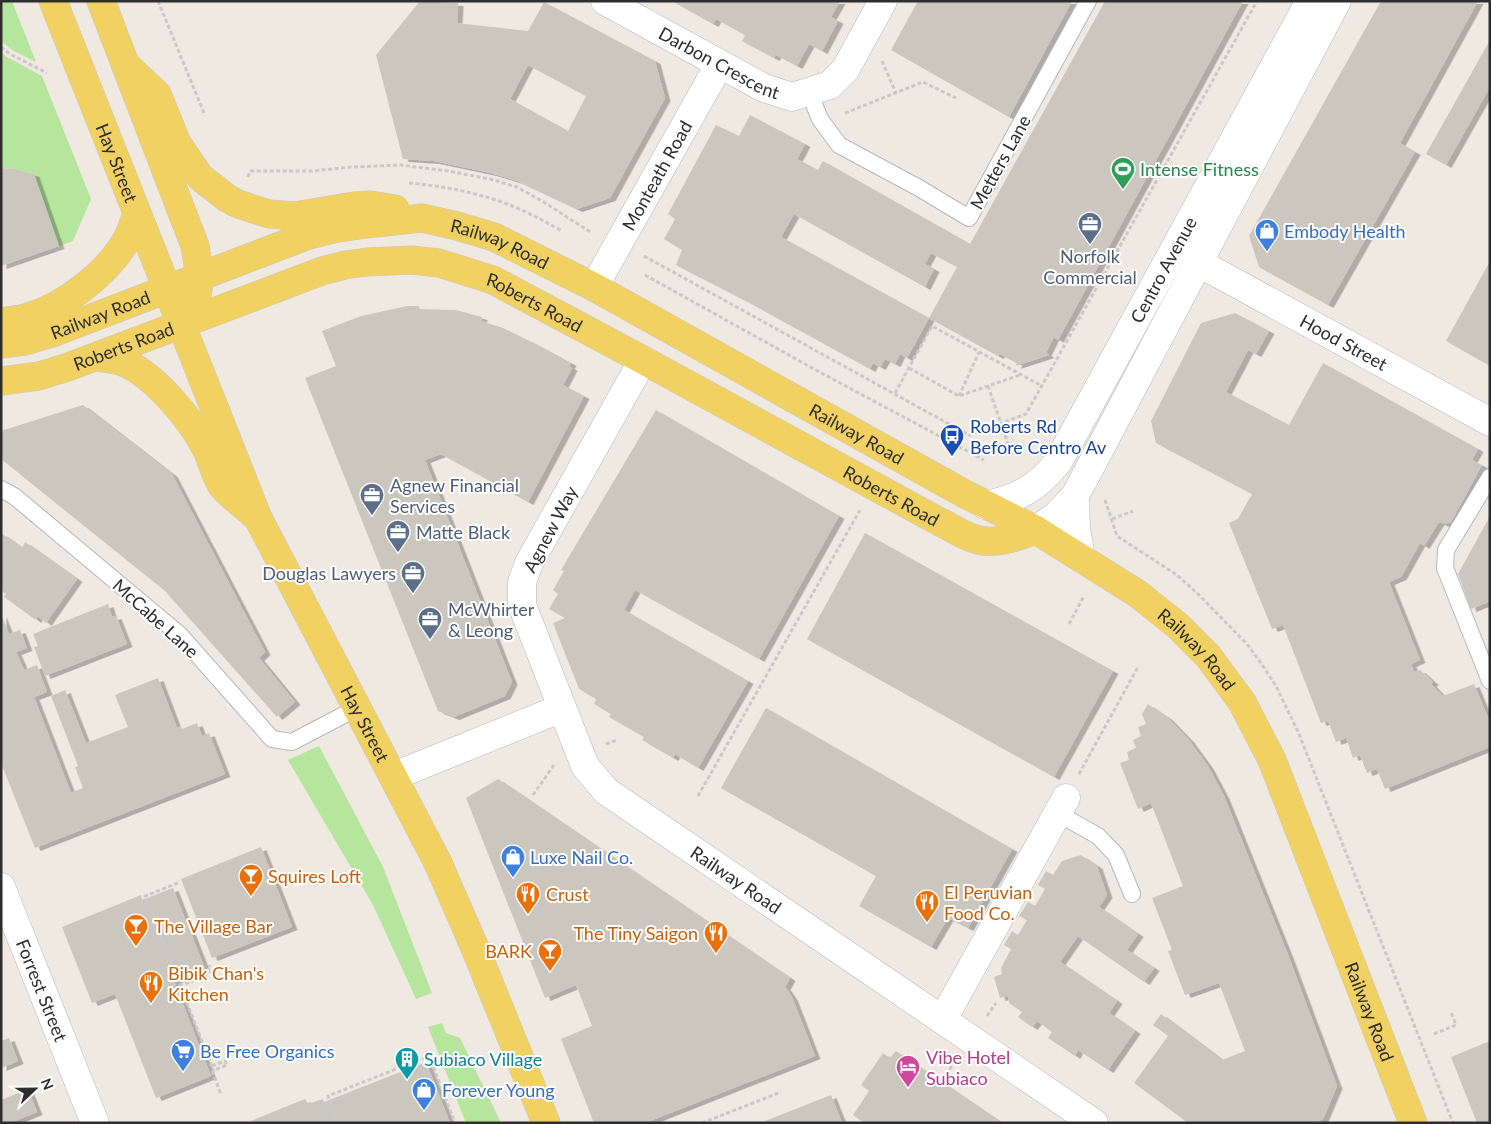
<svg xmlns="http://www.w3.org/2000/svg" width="1491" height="1124" font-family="Lato,sans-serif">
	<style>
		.green { fill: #b6e59e }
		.building { fill: #cbc7bf; fill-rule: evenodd; filter: url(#shadow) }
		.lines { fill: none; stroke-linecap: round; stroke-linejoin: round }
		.service-casing { stroke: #b4b7c1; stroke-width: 18 }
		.minor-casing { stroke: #b4b7c1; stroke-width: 29 }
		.tertiary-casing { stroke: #b4b7c1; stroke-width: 29 }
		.primary-casing { stroke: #c9c9c9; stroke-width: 29 }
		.path { stroke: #c9c9c9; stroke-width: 3; stroke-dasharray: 4 2.5; stroke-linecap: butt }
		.service { stroke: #fff; stroke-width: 16 }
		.minor { stroke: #fff; stroke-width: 28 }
		.tertiary { stroke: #fff; stroke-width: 28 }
		.primary { stroke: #f2d163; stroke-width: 28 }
		.labels { text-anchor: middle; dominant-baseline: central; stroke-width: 4; stroke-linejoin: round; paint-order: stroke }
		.street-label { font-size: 18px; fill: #2e2e2e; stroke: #fff }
		.leisure-label { font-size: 18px; fill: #27864d; stroke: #fff; text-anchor: start }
		.shop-label { font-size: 18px; fill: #366cbe; stroke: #fff; text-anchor: start }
		.service-label { font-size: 18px; fill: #4e5e75; stroke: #fff; text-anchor: start }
		.transit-label { font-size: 18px; fill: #164399; stroke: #fff; text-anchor: start }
		.food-label { font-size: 18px; fill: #c56008; stroke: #fff; text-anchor: start }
		.hotel-label { font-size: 18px; fill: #b23c85; stroke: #fff; text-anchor: start }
		.culture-label { font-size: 18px; fill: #0d838f; stroke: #fff; text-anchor: start }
	</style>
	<defs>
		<filter id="shadow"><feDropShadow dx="5.5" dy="3" stdDeviation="0" flood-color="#0004"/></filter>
	</defs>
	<rect width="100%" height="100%" fill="#efe9e1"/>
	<path class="green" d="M1 1H12L36 62 12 50 1 41Z
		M1 52 7 57 42 76 91 199 73 241 59 246 34 174 15 169 1 168Z
		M319 746 383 867 432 993 416 999 373 905 288 760Z
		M442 1023 446 1033 460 1038 501 1123H466L428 1027Z"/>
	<path class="building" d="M420 1 458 3 457 23 528 31 544 2 655 61 665 98 610 198 577 209 517 181 491 173 434 161 403 159 376 55ZM528 65 586 96 568 131 510 99Z
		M672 1H840L831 17 838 21 822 51 809 44 797 66 776 55 774 58 742 41 745 35 716 19 713 24Z
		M918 1H1072L1009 117 891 50Z
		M1105 1H1243L1058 340 1054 337 1046 353 1049 355 1015 366 1017 363 1000 354 998 356 929 318 907 358 900 354 895 364 885 359 880 367 873 363 870 369 746 301 676 265 682 250 664 239 675 219 668 214 716 125 739 136 750 115 805 144 797 159 818 170 823 161 970 244ZM794 214 925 287 934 269 925 264 931 253 957 267 929 318 781 237Z
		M1381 1H1478L1400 143 1415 152 1328 305 1259 267 1249 236Z
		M1490 40V87L1446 165 1426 154Z
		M1 168 15 169 34 174 59 246 1 266Z
		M1490 261V366L1446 341Z
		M407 306H419L420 309 456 310 482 317 481 321 503 328 536 344 571 363 569 366 572 368 563 385 584 396 528 502 441 454 425 460 512 682 505 696 454 717 438 711 305 378 336 366 322 331 361 316Z
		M1235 313 1269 331 1256 354 1248 350 1226 392 1289 425 1323 363 1478 449 1472 460 1482 465 1451 522 1444 524 1439 522 1424 546 1420 543 1401 577 1389 582 1420 660 1411 664 1414 672 1420 670 1433 682 1431 684 1443 696 1474 684 1490 723V747L1385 789 1377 769 1367 773 1360 755 1353 758 1346 738 1336 742 1328 721 1321 723 1283 625 1272 629 1229 523 1238 519 1252 494 1156 443 1151 421 1201 323Z
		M83 405 172 474 265 652 259 658 295 702 277 717 165 591 1 459V431Z
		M656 410 839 516 759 659 635 590 624 610 748 681 698 768 675 754 673 758 642 740 644 737 609 717 611 714 594 704 596 699 579 689 553 623 565 618 549 609 558 594 553 590 564 571 561 570Z
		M1490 516V599L1488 602 1471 609 1458 574Z
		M1 533 22 548 25 542 77 579 46 623 38 616 36 620 4 597 6 594 1 590Z
		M865 533 1113 671 1054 777 807 639Z
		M108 604 112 617 116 616 127 644 45 676 34 647 38 646 33 634Z
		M1 614 9 634 20 630 27 648 16 652 24 670 37 665 47 692 34 697 71 793 83 788 75 767 78 766 51 696 65 690 86 743 128 727 115 695 158 678 177 728 181 726 182 729 197 723 202 736 209 733 225 774 35 848 1 763Z
		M1148 704 1168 718 1189 740 1208 766 1224 796 1288 955 1337 1086 1323 1119 1313 1123H1188L1134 1083 1168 1036 1153 1025 1161 1014 1222 1060 1245 1051 1219 983 1185 995 1168 951 1172 950 1152 898 1183 886 1151 803 1138 809 1120 763 1129 760 1127 752 1136 748 1133 740 1141 736 1138 727 1146 724 1142 714Z
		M766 708 1012 849 968 928 948 918 931 947 859 906 876 876 721 788Z
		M498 779 790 978 785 987 792 997 815 1056 645 1123H594L561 1039 592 1026 576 985 545 998 466 798Z
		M261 847 292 927 212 958 181 879Z
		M1081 855 1097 866 1107 895 1099 907 1138 934 1127 950 1154 968 1144 982 1078 936 1060 962 1117 1001 1109 1013 1135 1031 1108 1070 1078 1050 1075 1056 1048 1038 1052 1032 1037 1021 1032 1027 1018 1017 1022 1012 1009 1003 1008 996 1000 998 994 977 1002 974 1001 968 1011 949 1004 945 1012 931 1018 935 1027 920 1019 916 1028 902 1035 906 1045 889 1038 885 1046 871 1053 875 1062 861Z
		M173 888 205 969 174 981 211 1076 156 1098 115 994 92 1003 62 927 141 895 142 900Z
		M9 1038 18 1061 1 1068V1041Z
		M1490 1041V1123H1477L1451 1057Z
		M896 1051 1002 1123H864L853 1115 869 1091 861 1085 883 1053 890 1058Z
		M426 1062 450 1123H246L305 1099 308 1104 323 1099 324 1102Z
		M28 1089 37 1112 10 1123H1V1100Z
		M831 1095 842 1123H760Z"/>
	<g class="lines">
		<defs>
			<path id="service" d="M809 92 820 119 839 145 919 188 969 218 1088 1
				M1490 477 1446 550 1445 568 1490 681
				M1 489 14 496 180 635 272 739 292 742 357 708
				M1057 813 1098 836 1116 855 1132 894"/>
			<g id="minor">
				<path id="s1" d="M605 1 764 88 792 97 830 85 845 70 883 1"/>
				<path id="s2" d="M594 287 719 65"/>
				<path id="s3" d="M643 360 529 563 522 582V605L585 766 606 791 1094 1123"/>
				<path d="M394 776 562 708"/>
				<path id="s4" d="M1 887 95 1123"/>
				<path d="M943 1019 1066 798"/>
			</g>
			<g id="tertiary">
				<path id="s5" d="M1199 263 1490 422"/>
				<path d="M1075 496 1076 529 1081 558"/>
				<path id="s6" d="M985 505C1018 499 1037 488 1058 462L1310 1"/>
				<path d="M1036 530 1056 516 1075 496 1337 1"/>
			</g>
			<g id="primary">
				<path id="s7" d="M53 1 258 518 438 863 475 948 546 1123"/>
				<path d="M101 1 195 246 200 277 197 295"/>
				<path d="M127 66 157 94 177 143 200 177 227 198 238 204 269 214 294 216 354 206 371 205 395 209"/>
				<path d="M1 322C10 320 20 320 28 317 64 307 109 272 127 239 131 231 134 222 137 214"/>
				<path id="s8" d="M1 344 25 341 55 332 306 236 333 229 366 224 422 218 457 226 494 237 594 287 963 493 1036 530 1138 594 1178 626 1208 656 1242 702 1272 760 1413 1123"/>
				<path d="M97 357C106 358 115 359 123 362 155 375 191 419 207 450 212 461 215 476 222 486 227 493 246 507 253 514"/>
				<path id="s9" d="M1 381 39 376 68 367 322 271 345 265 367 262 411 260 439 263 493 280 643 360 940 522C951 527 961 534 972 538 993 546 1015 538 1036 530"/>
			</g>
		</defs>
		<use href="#service" class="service-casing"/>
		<use href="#minor" class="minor-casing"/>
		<use href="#tertiary" class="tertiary-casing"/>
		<use href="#primary" class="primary-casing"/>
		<path class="path" d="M158 1 204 113
			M1 47 10 54 47 73
			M882 61 896 93
			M845 113 923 82 956 98
			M1168 172 1175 176
			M248 177 250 171H312L352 167 401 165 448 171 490 179 517 187 542 201 592 233
			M409 183C442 186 475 192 507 204 526 211 544 221 562 231
			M644 256 969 435 1026 414 1257 1
			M645 275 814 369 984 460
			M909 368 959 396 1020 375
			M988 386 1012 455
			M895 393 932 326 1042 386
			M959 396 979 352
			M1105 500 1117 536 1177 575 1199 595 1247 644 1263 666 1276 686 1299 734 1453 1123
			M1112 519 1133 511
			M1069 624 1084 596
			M606 744 617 740
			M1079 774 1138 667
			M533 795 554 765
			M698 796 860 510
			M178 883 145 896 214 1072
			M179 986 206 976 210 965
			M987 1016 996 1003
			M1434 1034 1456 1025 1451 1012
			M212 1066 225 1061 227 1065 212 1071
			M212 1071 221 1094
			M946 1075 955 1061
			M325 1105 327 1104 335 1123
			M338 1123 328 1096 429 1056 455 1123
			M702 1123 781 1092"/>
		<use href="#service" class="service"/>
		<use href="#minor" class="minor"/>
		<use href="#tertiary" class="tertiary"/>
		<use href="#primary" class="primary"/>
	</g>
	<defs>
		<symbol id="stadium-pin" viewBox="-11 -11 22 30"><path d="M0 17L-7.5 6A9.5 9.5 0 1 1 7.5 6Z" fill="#2e9e5b" stroke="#fff"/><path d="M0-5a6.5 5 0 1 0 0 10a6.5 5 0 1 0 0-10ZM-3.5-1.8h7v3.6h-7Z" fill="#fff"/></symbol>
		<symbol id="office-pin" viewBox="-11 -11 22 30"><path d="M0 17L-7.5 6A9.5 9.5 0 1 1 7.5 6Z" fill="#5c6f8a" stroke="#fff"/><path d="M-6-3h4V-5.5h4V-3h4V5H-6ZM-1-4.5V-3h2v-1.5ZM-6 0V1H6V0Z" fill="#fff"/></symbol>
		<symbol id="shop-pin" viewBox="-11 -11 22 30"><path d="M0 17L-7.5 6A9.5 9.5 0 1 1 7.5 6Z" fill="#3f7fe0" stroke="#fff"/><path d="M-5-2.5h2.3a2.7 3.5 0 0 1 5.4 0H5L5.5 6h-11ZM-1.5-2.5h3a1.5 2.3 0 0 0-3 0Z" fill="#fff"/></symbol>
		<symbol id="bus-pin" viewBox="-11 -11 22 30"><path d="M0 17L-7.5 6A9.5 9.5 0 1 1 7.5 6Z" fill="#1a4fb4" stroke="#fff"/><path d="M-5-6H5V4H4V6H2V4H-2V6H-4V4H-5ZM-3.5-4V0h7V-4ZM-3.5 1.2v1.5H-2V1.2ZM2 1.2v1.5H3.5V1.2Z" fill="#fff"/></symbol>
		<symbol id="bar-pin" viewBox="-11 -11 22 30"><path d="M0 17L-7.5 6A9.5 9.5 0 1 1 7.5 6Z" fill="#e8710a" stroke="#fff"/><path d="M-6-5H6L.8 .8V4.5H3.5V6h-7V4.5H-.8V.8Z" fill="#fff"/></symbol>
		<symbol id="restaurant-pin" viewBox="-11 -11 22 30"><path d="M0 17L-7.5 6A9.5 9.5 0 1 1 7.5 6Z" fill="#e8710a" stroke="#fff"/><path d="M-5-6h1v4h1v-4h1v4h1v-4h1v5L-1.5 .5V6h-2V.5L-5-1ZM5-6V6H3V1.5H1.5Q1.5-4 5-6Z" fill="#fff"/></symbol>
		<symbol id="supermarket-pin" viewBox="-11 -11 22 30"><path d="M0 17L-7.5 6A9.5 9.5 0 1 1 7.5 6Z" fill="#3f7fe0" stroke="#fff"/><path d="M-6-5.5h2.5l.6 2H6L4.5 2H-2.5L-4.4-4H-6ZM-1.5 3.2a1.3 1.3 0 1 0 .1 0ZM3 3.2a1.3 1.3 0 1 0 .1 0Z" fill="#fff"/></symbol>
		<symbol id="building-pin" viewBox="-11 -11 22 30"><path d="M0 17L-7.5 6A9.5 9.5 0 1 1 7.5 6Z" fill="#0f9aa8" stroke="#fff"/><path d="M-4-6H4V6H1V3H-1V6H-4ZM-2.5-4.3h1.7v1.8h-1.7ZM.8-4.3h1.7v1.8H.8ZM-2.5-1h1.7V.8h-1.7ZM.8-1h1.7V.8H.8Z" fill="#fff"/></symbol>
		<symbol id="hotel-pin" viewBox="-11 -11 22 30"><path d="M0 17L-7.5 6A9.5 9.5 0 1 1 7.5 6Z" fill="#d1479c" stroke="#fff"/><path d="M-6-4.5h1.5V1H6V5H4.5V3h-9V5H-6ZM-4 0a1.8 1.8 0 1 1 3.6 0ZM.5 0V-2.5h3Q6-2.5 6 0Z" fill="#fff"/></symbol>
	</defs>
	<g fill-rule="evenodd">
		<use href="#stadium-pin" x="1109" y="155" width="28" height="38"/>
		<use href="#office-pin" x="1076" y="210" width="28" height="38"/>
		<use href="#shop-pin" x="1253" y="217" width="28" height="38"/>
		<use href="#bus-pin" x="938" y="422" width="28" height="38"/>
		<use href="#office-pin" x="358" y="481" width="28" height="38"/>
		<use href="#office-pin" x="384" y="518" width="28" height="38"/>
		<use href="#office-pin" x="399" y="559" width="28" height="38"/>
		<use href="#office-pin" x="416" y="605" width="28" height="38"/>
		<use href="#shop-pin" x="499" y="843" width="28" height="38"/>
		<use href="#bar-pin" x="237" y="862" width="28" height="38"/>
		<use href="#restaurant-pin" x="514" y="880" width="28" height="38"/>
		<use href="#restaurant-pin" x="913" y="888" width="28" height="38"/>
		<use href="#bar-pin" x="122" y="912" width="28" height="38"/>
		<use href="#restaurant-pin" x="702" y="919" width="28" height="38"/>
		<use href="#bar-pin" x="536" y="937" width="28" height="38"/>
		<use href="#restaurant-pin" x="137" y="969" width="28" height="38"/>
		<use href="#supermarket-pin" x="169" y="1037" width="28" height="38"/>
		<use href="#building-pin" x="393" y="1045" width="28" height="38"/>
		<use href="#hotel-pin" x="894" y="1053" width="28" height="38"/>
		<use href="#shop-pin" x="410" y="1076" width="28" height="38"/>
	</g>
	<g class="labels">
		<g class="street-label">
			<text stroke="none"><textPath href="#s1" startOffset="130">Darbon Crescent</textPath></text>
			<text transform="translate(1000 162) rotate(-61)">Metters Lane</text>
			<text stroke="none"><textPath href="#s7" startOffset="174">Hay Street</textPath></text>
			<text stroke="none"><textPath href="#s2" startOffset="128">Monteath Road</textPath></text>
			<text stroke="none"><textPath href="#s8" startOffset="524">Railway Road</textPath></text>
			<text stroke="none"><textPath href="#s6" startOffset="306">Centro Avenue</textPath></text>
			<text stroke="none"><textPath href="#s9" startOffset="562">Roberts Road</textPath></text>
			<text stroke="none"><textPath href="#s8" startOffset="104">Railway Road</textPath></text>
			<text stroke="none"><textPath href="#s5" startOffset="165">Hood Street</textPath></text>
			<text stroke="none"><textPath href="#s9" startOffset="128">Roberts Road</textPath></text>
			<text stroke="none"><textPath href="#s8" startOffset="929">Railway Road</textPath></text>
			<text stroke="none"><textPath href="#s9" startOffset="968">Roberts Road</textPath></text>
			<text transform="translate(550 529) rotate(-62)">Agnew Way</text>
			<text transform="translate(156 618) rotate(42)">McCabe Lane</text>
			<text stroke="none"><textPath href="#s8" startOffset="1334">Railway Road</textPath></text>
			<text stroke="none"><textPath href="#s7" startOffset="788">Hay Street</textPath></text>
			<text stroke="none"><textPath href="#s3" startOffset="639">Railway Road</textPath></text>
			<text stroke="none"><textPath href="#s4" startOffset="111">Forrest Street</textPath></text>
			<text stroke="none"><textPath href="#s8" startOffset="1739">Railway Road</textPath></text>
		</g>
		<g class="leisure-label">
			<text x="1140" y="169">Intense Fitness</text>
		</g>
		<g class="shop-label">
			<text x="1284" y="231">Embody Health</text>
			<text x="530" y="857">Luxe Nail Co.</text>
			<text x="200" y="1051">Be Free Organics</text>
			<text x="442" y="1090">Forever Young</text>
		</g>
		<g class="service-label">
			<text x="1090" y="256" text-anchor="middle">Norfolk<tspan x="1090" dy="21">Commercial</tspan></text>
			<text x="390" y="485">Agnew Financial<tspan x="390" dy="21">Services</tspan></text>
			<text x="416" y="532">Matte Black</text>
			<text x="396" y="573" text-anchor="end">Douglas Lawyers</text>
			<text x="448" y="609">McWhirter<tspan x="448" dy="21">&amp; Leong</tspan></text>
		</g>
		<g class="transit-label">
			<text x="970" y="426">Roberts Rd<tspan x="970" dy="21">Before Centro Av</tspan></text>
		</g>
		<g class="food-label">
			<text x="268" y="876">Squires Loft</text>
			<text x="944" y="892">El Peruvian<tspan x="944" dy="21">Food Co.</tspan></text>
			<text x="546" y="894">Crust</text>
			<text x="154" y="926">The Village Bar</text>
			<text x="698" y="933" text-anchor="end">The Tiny Saigon</text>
			<text x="532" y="951" text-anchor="end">BARK</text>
			<text x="168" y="973">Bibik Chan's<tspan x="168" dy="21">Kitchen</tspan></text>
		</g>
		<g class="hotel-label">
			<text x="926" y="1057">Vibe Hotel<tspan x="926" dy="21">Subiaco</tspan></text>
		</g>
		<g class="culture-label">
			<text x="424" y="1059">Subiaco Village</text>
		</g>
	</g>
	<rect width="1491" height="1124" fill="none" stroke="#2e2e2e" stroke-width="5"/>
	<g transform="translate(35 1089) rotate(68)" stroke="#ffffff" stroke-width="4" paint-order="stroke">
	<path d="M0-4L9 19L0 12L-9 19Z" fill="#2e2e2e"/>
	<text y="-8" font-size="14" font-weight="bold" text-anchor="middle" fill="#2e2e2e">N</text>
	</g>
</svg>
